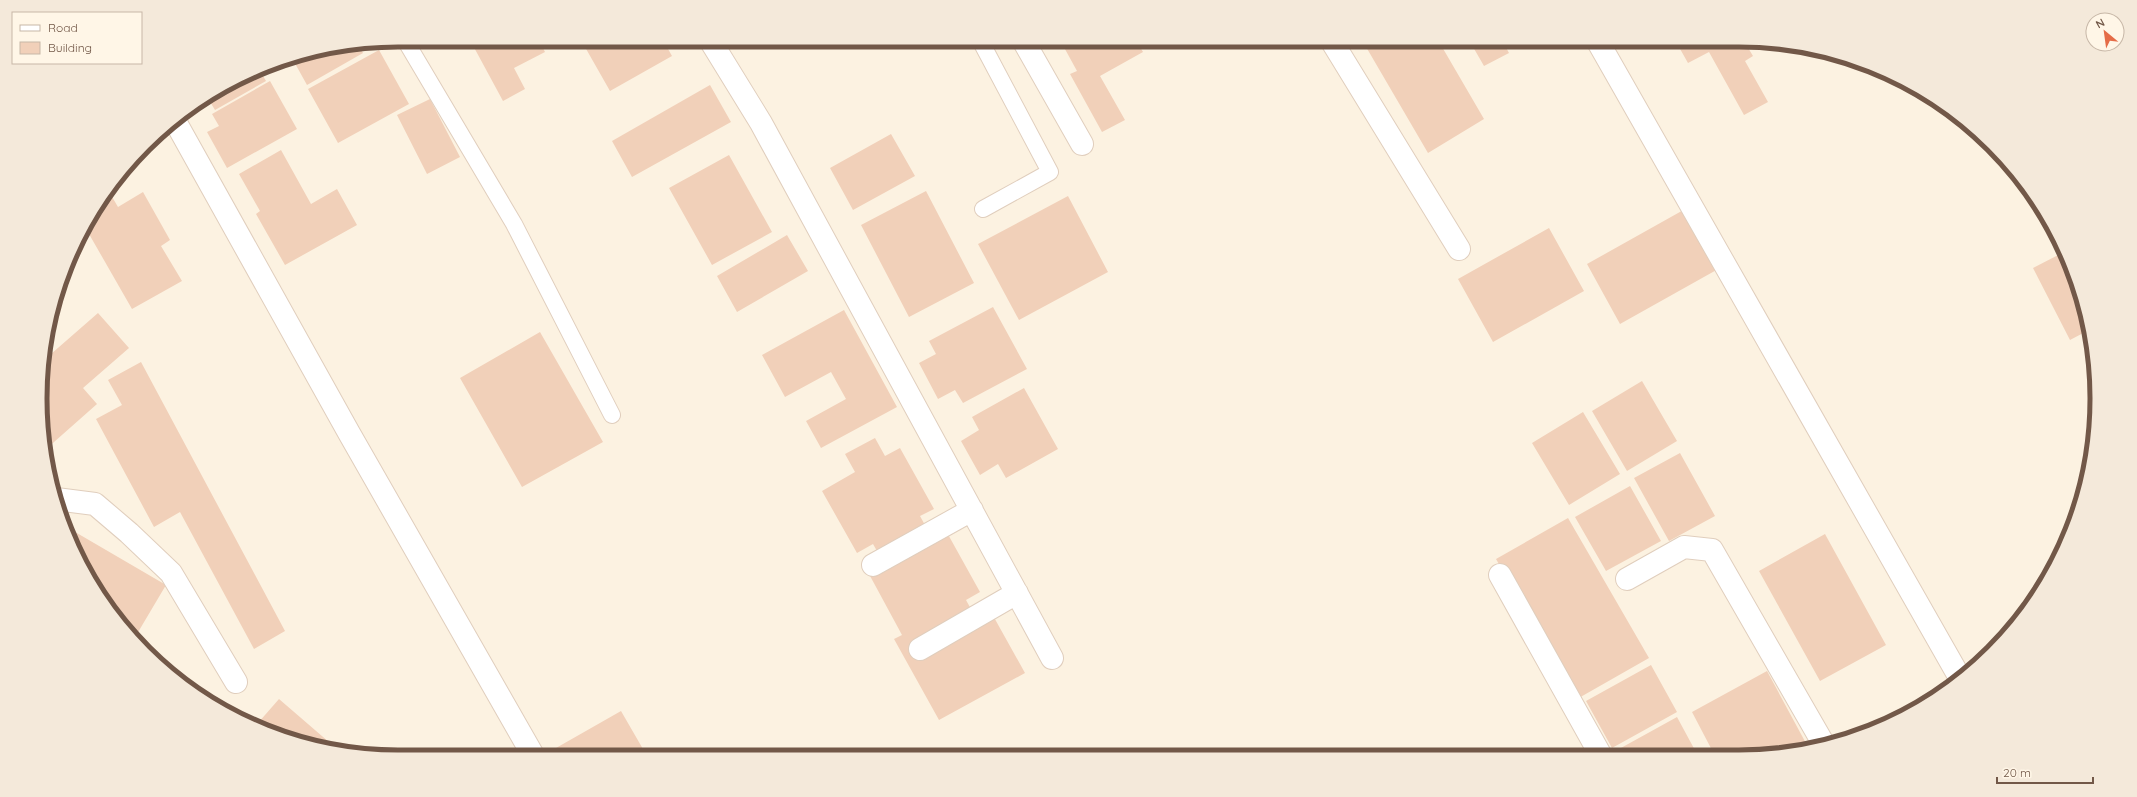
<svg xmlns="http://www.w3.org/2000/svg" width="2137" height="797" font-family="Quicksand,sans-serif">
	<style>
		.building { fill: #f1d0b9 }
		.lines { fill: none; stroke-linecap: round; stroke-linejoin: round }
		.service-casing { stroke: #e0cebd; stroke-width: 18 }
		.minor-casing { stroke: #e0cebd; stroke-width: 24 }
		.service { stroke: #fff; stroke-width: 16 }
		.minor { stroke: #fff; stroke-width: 22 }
		.rim { fill: none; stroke: #725848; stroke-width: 5 }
	</style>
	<rect width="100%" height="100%" fill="#fcf2e1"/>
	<path class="building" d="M470 40H539L545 52 514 68 525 89 503 101Z
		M581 40H663L672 56 610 91Z
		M1060 40H1136L1143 52 1100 76 1125 120 1102 132 1070 74 1077 71Z
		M1362 40H1438L1484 119 1428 153Z
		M1469 40H1502L1509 53 1484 66Z
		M1675 40 1744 41 1753 56 1745 61 1768 102 1744 115 1709 52 1688 63Z
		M358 44 363 53 307 85 292 58 329 47Z
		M379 50 409 104 338 143 308 89Z
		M259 69 266 81 215 110 209 100Z
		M270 81 297 129 227 168 207 132 219 126 212 114Z
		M710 85 731 122 632 177 612 141Z
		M430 99 460 157 427 174 397 115Z
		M891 134 915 176 853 210 830 168Z
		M281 150 311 204 337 189 357 225 285 265 256 214 260 211 239 174Z
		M729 155 772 232 712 265 669 188Z
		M108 190 118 207 143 192 170 240 161 246 182 281 132 309 85 227Z
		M926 191 974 283 909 317 861 225Z
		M1068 196 1108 272 1019 320 978 244Z
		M1687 208 1720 268 1620 324 1587 264Z
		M1549 228 1584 291 1493 342 1458 279Z
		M787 235 808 271 737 312 717 276Z
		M2064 252 2078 283 2089 330 2070 340 2033 268Z
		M993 307 1027 369 963 403 955 390 938 399 919 363 936 354 929 341Z
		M844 310 897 407 821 448 806 421 846 399 831 372 785 397 762 355Z
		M98 313 129 348 83 388 97 404 45 450 41 422 43 361Z
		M540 332 603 442 522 487 460 378Z
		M141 362 285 631 254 649 180 512 154 527 96 419 122 405 108 380Z
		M1642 381 1677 441 1627 471 1592 411Z
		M1024 388 1058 449 1006 478 998 464 980 475 961 441 979 430 972 417Z
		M1583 412 1620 474 1569 505 1532 443Z
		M875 438 885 456 900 448 934 509 920 516 931 536 945 529 980 592 966 600 977 620 991 612 1025 673 939 720 894 639 902 635 869 574 885 565 873 544 857 553 822 491 855 472 845 454Z
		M1680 453 1715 516 1669 541 1634 478Z
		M1630 486 1661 541 1606 571 1575 517Z
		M1568 518 1649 658 1577 699 1496 559Z
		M70 529 166 585 134 639 101 598Z
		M1825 534 1886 645 1820 681 1759 571Z
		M1651 665 1677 712 1612 748 1586 701Z
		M1767 671 1808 747 1786 754H1714L1692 712Z
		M279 699 337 749 306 745 258 723Z
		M621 711 647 756 561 757 556 748Z
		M1677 717 1697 754H1610Z"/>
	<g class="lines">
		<defs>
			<path id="service" d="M405 40 514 224 612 415
				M980 40 1050 172 983 209"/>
			<path id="minor" d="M710 40 761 123 1052 658
				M1023 40 1082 144
				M1331 40 1459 249
				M1597 40 1960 678
				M175 121 349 433 534 757
				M56 499 95 504 129 533 171 573 236 682
				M873 565 972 510
				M1500 575 1600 754
				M1627 579 1684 547 1712 550 1823 743
				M920 649 1017 593"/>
		</defs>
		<use href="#service" class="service-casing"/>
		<use href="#minor" class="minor-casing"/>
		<use href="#service" class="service"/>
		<use href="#minor" class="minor"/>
	</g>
	<path d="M0 0H2137V797H0ZM398 47H1739A351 351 0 0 1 2090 398V399A351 351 0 0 1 1739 750H398A351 351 0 0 1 47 399V398A351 351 0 0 1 398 47Z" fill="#f4e9da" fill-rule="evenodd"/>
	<path class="rim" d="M398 47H1739A351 351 0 0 1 2090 398V399A351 351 0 0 1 1739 750H398A351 351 0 0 1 47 399V398A351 351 0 0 1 398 47Z"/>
	<rect x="12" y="12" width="130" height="52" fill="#fff6e7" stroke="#c7b7a7"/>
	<rect x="20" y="25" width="20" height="6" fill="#ffffff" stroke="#c7b7a7"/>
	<text x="48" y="32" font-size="12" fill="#725848">Road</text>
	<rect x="20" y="42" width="20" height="12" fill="#f1d0b9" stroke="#c7b7a7"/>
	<text x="48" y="52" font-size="12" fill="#725848">Building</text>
	<g transform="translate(2105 32) rotate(331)"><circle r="19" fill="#fff6e7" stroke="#c7b7a7"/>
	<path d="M0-3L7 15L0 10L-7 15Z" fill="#e56c47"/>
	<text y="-6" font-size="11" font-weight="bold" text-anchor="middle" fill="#725848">N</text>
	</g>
	<path d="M1997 777v6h96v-6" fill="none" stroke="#725848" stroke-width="2"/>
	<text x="2003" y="777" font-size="12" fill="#725848" stroke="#fff6e7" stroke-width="3" paint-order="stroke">20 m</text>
</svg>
